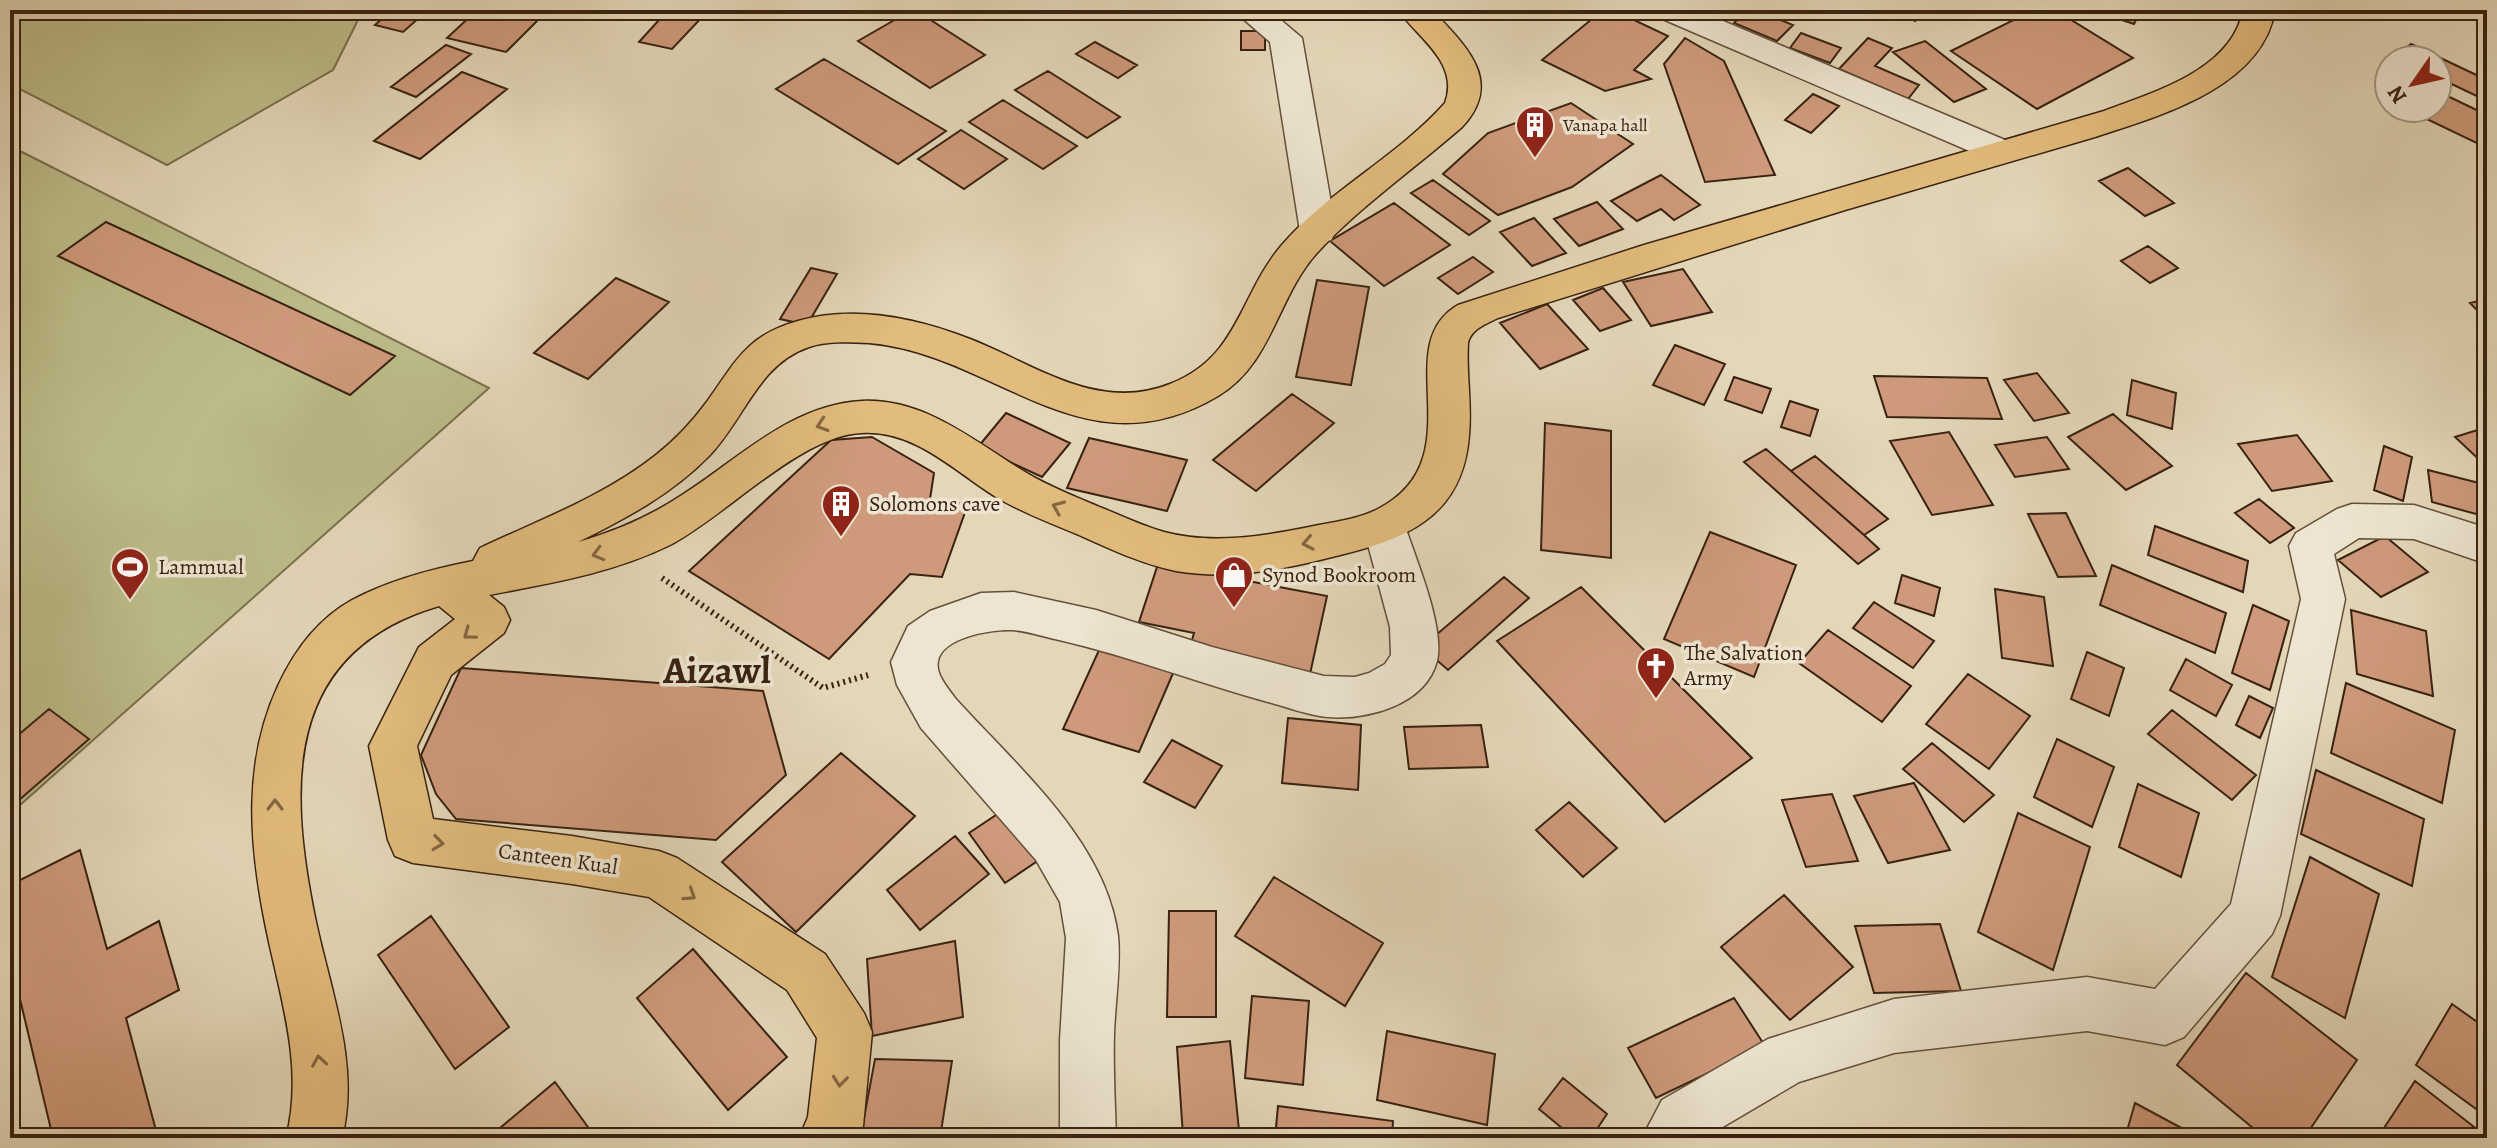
<svg xmlns="http://www.w3.org/2000/svg" width="2497" height="1148" font-family="Alegreya,serif">
	<style>
		.green { fill: #bcbc89; stroke: #7a6f4d; stroke-width: 2 }
		.building { fill: #ce9a7b; stroke: #392211; stroke-width: 2 }
		.lines { fill: none; stroke-linecap: round; stroke-linejoin: round }
		.minor-casing { stroke: #644f3b; stroke-width: 3 }
		.major-casing { stroke: #392211; stroke-width: 3 }
		.path { stroke: #392211; stroke-width: 6; stroke-dasharray: 2 4; stroke-linecap: butt }
		.minor { fill: #ede5d1; fill-rule: evenodd }
		.major { fill: #e2bc7c; fill-rule: evenodd }
		.oneway { stroke: #856741 }
		.labels { text-anchor: middle; dominant-baseline: central; stroke-width: 7; stroke-linejoin: round; paint-order: stroke }
		.far-poi-label { font-size: 18px; fill: #392211; stroke: #ede5d1; text-anchor: start }
		.poi-label { font-size: 22px; fill: #392211; stroke: #ede5d1; text-anchor: start }
		.street-label { font-size: 22px; fill: #392211; stroke: #ede5d1 }
		.town-label { font-size: 38px; font-weight: bold; fill: #392211; stroke: #ede5d1 }
	</style>
	<rect width="100%" height="100%" fill="#e3d7b8"/>
	<filter id="stains"><feTurbulence type="fractalNoise" baseFrequency=".0025" numOctaves="4"/><feColorMatrix values="0 0 0 0 .2 0 0 0 0 .09 0 0 0 0 .02 0 0 0 .5 -.17"/></filter>
	<radialGradient id="worn" r=".72"><stop offset=".6" stop-color="#630" stop-opacity="0"/><stop offset="1" stop-color="#630" stop-opacity=".3"/></radialGradient>
	<path class="green" d="M10 10H363L333 70 167 165 10 84Z
		M22 152 489 388 10 814V160Z"/>
	<path class="building" d="M392 10H428L403 32 375 25Z
		M477 10H548L506 52 447 38Z
		M668 10 705 14 672 49 639 42Z
		M912 10H915L985 55 930 88 858 41Z
		M1603 10H1613L1668 36 1634 70 1651 79 1605 91 1542 60Z
		M1747 10H1756L1793 25 1777 41 1734 23Z
		M1895 10H1928L1915 21Z
		M2034 10H2055L2133 58 2037 109 1951 51Z
		M2092 10H2141L2134 24Z
		M1241 31H1265V50H1241Z
		M1801 33 1841 48 1830 63 1790 48Z
		M1685 38 1724 61 1775 175 1705 182 1664 64Z
		M1868 38 1892 48 1875 66 1919 85 1908 99 1839 69Z
		M1925 41 1986 89 1954 102 1893 52Z
		M1095 42 1137 65 1118 78 1076 54Z
		M2411 44 2487 80V101L2437 77V60L2396 57Z
		M446 45 471 54 416 97 391 87Z
		M824 59 946 131 898 164 776 89Z
		M1048 71 1120 117 1087 138 1015 90Z
		M462 72 507 89 420 159 374 141Z
		M2437 91 2487 115V148L2404 108H2437Z
		M1813 94 1839 106 1811 133 1785 120Z
		M1003 100 1077 146 1043 169 969 122Z
		M1571 103 1633 144 1572 187 1498 215 1443 174 1488 133Z
		M961 130 1007 159 964 189 918 159Z
		M2128 168 2174 203 2145 216 2099 181Z
		M1661 175 1700 205 1674 220 1661 209 1637 221 1611 201Z
		M1433 180 1490 221 1469 235 1411 193Z
		M1597 202 1623 229 1579 246 1554 219Z
		M1394 203 1450 245 1384 286 1330 241Z
		M1534 218 1566 253 1532 266 1500 232Z
		M106 222 395 356 350 395 58 256Z
		M2148 246 2178 268 2150 283 2121 261Z
		M1473 257 1493 272 1458 294 1438 278Z
		M811 268 837 274 807 325 780 319Z
		M1683 269 1712 312 1651 326 1623 282Z
		M616 278 669 302 588 379 534 353Z
		M1317 280 1369 287 1351 385 1296 377Z
		M1603 288 1631 320 1600 331 1573 300Z
		M2487 299V320L2470 303Z
		M1547 304 1588 349 1540 369 1500 323Z
		M1675 345 1725 364 1704 405 1653 385Z
		M2037 373 2069 413 2034 421 2004 380Z
		M1874 376 1987 378 2002 419 1887 417Z
		M1734 377 1771 389 1762 413 1725 400Z
		M2132 380 2176 393 2172 429 2127 415Z
		M1292 394 1334 423 1256 491 1213 460Z
		M1790 401 1818 410 1810 436 1781 427Z
		M1006 413 1070 443 1042 477 978 447Z
		M2113 414 2172 466 2126 490 2068 437Z
		M1545 423 1611 431V558L1541 550Z
		M2487 427V467L2455 437Z
		M1949 432 1993 505 1932 515 1890 441Z
		M2297 435 2332 481 2272 491 2238 444Z
		M872 437 934 473 930 499 968 504 942 577 910 574 829 659 689 571 831 440Z
		M2047 437 2069 469 2015 477 1995 445Z
		M1089 438 1187 460 1167 511 1067 488Z
		M2384 446 2412 457 2403 501 2374 490Z
		M1766 449 1864 535 1879 549 1858 564 1744 462Z
		M1815 456 1888 519 1864 535 1791 471Z
		M2428 470 2487 485V517L2432 502Z
		M2259 499 2294 528 2270 543 2235 513Z
		M2066 513 2096 576 2058 577 2028 514Z
		M2155 526 2248 561 2243 592 2148 555Z
		M1710 532 1796 565 1754 677 1664 639Z
		M2385 536 2428 572 2381 597 2338 560Z
		M1158 564 1327 596 1310 674 1189 651 1194 633 1139 622Z
		M2112 565 2226 613 2215 653 2100 605Z
		M2478 571 2487 573V630Z
		M1902 575 1940 588 1934 616 1895 603Z
		M1504 577 1529 598 1448 670 1422 647Z
		M1581 587 1752 758 1665 822 1497 641Z
		M1995 589 2044 597 2053 666 2002 658Z
		M1874 602 1934 641 1913 668 1853 628Z
		M2253 605 2289 621 2270 690 2232 673Z
		M2351 610 2426 631 2433 696 2357 674Z
		M1828 630 1911 686 1882 722 1799 663Z
		M1100 648 1174 671 1139 752 1063 729Z
		M2087 652 2124 668 2109 716 2071 699Z
		M2186 659 2232 685 2216 716 2170 690Z
		M461 668 763 691 786 775 716 840 456 819 436 794 421 755Z
		M1968 674 2030 716 1989 769 1926 724Z
		M2346 683 2455 730 2442 803 2331 753Z
		M2249 696 2273 708 2260 738 2236 725Z
		M49 709 89 739 10 808V742Z
		M2172 710 2256 775 2232 800 2148 734Z
		M1288 718 1361 725 1358 790 1282 783Z
		M1481 725 1488 767 1409 769 1404 727Z
		M2057 739 2114 767 2092 827 2034 797Z
		M1172 740 1222 766 1195 808 1144 782Z
		M1932 743 1994 795 1964 822 1903 769Z
		M841 753 915 816 796 932 722 862Z
		M2316 770 2424 819 2412 886 2301 834Z
		M1914 783 1950 850 1888 863 1854 796Z
		M2138 784 2199 813 2181 877 2119 847Z
		M1832 794 1858 861 1806 867 1782 800Z
		M1569 802 1617 848 1583 877 1536 830Z
		M1002 811 1039 860 1005 883 969 833Z
		M2018 813 2090 847 2053 970 1978 932Z
		M955 836 989 874 920 930 887 890Z
		M80 850 107 949 159 921 179 990 126 1018 158 1138H53L10 957V885Z
		M2310 857 2379 894 2345 1018 2272 977Z
		M1274 877 1383 943 1345 1006 1235 936Z
		M1784 895 1853 967 1790 1020 1721 947Z
		M1169 911H1216V1017H1167Z
		M431 916 509 1027 455 1069 378 955Z
		M1940 924 1961 991 1874 993 1855 926Z
		M955 941 963 1017 872 1036 867 959Z
		M693 949 787 1057 728 1110 637 998Z
		M2246 973 2357 1060 2304 1138H2265L2177 1065Z
		M1252 996 1309 1001 1303 1085 1245 1078Z
		M1734 998 1765 1046 1656 1098 1628 1048Z
		M2452 1004 2487 1029V1117L2416 1065Z
		M1387 1031 1495 1054 1487 1125 1377 1100Z
		M1230 1041 1239 1130 1183 1136 1177 1047Z
		M875 1059 952 1061 940 1138 861 1134Z
		M1563 1078 1607 1114 1591 1138H1574L1539 1109Z
		M2415 1081 2487 1137V1138H2396L2384 1128Z
		M555 1082 596 1138H488Z
		M2135 1103 2200 1138H2125Z
		M1278 1106 1393 1121 1392 1138H1275Z
		M2009 1128 2013 1138H1950Z
		M1897 1129 1901 1138H1860Z"/>
	<g class="lines">
		<defs>
			<path id="minor" d="M1233 10H1269L1302 38 1336 231 1331 240 1318 244 1305 240 1300 231 1270 42Z
				M1653 10H1697L2012 143 2018 151 2012 159 2000 163 1988 159 1658 17Z
				M2352 504 2414 505 2487 528V564L2414 539 2359 538 2334 554 2345 599 2280 916 2272 934 2184 1037 2165 1045 2087 1031 1894 1053 1799 1082 1704 1138H1642L1662 1100 1768 1039 1894 999 2087 977 2155 989 2231 904 2301 599 2289 546 2296 533 2337 509Z
				M1384 509 1399 514 1405 526C1416 560 1445 627 1437 661 1425 706 1366 720 1327 717 1307 715 1287 707 1268 702 1198 683 1130 656 1059 640 1044 637 1027 631 1012 630 993 629 942 637 938 661 935 674 948 688 955 698 1016 766 1106 841 1118 936 1121 967 1115 1003 1114 1034 1113 1069 1115 1103 1116 1138H1060V1040L1066 938 1060 902 1036 860 921 728 897 685 891 662 908 626 930 611 981 593 1014 592 1096 610 1212 647 1324 676 1355 677 1369 673 1385 664 1391 655 1390 627 1363 526 1369 514Z"/>
			<path id="major" d="M1398 10H1432C1465 45 1505 81 1462 127 1414 169 1359 207 1316 254 1277 298 1272 364 1218 396 1083 476 996 354 869 343 849 342 827 341 809 347 758 364 744 420 709 456 672 494 625 519 578 542 616 531 649 517 682 495 739 459 790 405 862 401 925 398 975 442 1025 472 1050 487 1076 497 1102 508 1122 516 1143 526 1164 532 1212 545 1266 536 1314 526 1334 522 1359 519 1378 509 1476 458 1387 346 1458 305L1644 245 2104 111C2154 92 2232 70 2243 10H2275C2262 88 2159 116 2095 137L1845 210 1498 318C1486 324 1471 329 1468 343 1466 374 1472 404 1469 435 1463 519 1403 540 1332 557 1282 570 1227 580 1176 571 1142 564 1110 549 1079 535 1051 523 1023 513 996 497 954 471 915 430 862 433 801 435 727 515 670 545 613 573 551 583 489 595L504 607 510 620 504 633 451 675 417 746 433 819 572 836 659 851 677 858 825 954 864 1013 872 1032 863 1126 858 1138H799L808 1117 817 1038 787 990 649 897 572 884 413 863 395 856 388 840 369 746 419 647 455 619 439 606C282 652 288 788 316 922 331 993 360 1065 342 1138H286C305 1066 279 994 265 923 249 842 243 762 278 686 294 651 318 619 352 600 390 580 432 569 473 561L480 548C539 520 603 497 656 455 675 440 692 422 706 403 736 362 745 336 798 321 854 305 916 318 970 339 1034 364 1098 413 1170 384 1239 357 1239 296 1281 246 1328 191 1397 157 1445 103 1460 63 1418 38 1398 10Z"/>
		</defs>
		<use href="#minor" class="minor-casing"/>
		<use href="#major" class="major-casing"/>
		<path class="path" d="M662 578 823 688 868 675"/>
		<use href="#minor" class="minor"/>
		<use href="#major" class="major"/>
	</g>
	<defs><path id="oneway-chevron" d="M-2-3.5L2.5 0L-2 3.5" fill="none" stroke-width="1.6" stroke-linecap="round" stroke-linejoin="round" transform="scale(2)"/></defs>
	<g class="oneway">
		<use href="#oneway-chevron" transform="translate(822 425) rotate(162)"/>
		<use href="#oneway-chevron" transform="translate(1058 507) rotate(-157)"/>
		<use href="#oneway-chevron" transform="translate(1308 543) rotate(169)"/>
		<use href="#oneway-chevron" transform="translate(598 554) rotate(164)"/>
		<use href="#oneway-chevron" transform="translate(469 634) rotate(143)"/>
		<use href="#oneway-chevron" transform="translate(275 805) rotate(-90)"/>
		<use href="#oneway-chevron" transform="translate(438 843) rotate(7)"/>
		<use href="#oneway-chevron" transform="translate(690 895) rotate(33)"/>
		<use href="#oneway-chevron" transform="translate(319 1061) rotate(-99)"/>
		<use href="#oneway-chevron" transform="translate(840 1081) rotate(96)"/>
	</g>
	<defs>
		<symbol id="building-pin" viewBox="-11 -11 22 30"><path d="M0 17L-7.5 6A9.5 9.5 0 1 1 7.5 6Z" fill="#8f2418" stroke="#ede5d1"/><path d="M-4-6H4V6H1V3H-1V6H-4ZM-2.5-4.3h1.7v1.8h-1.7ZM.8-4.3h1.7v1.8H.8ZM-2.5-1h1.7V.8h-1.7ZM.8-1h1.7V.8H.8Z" fill="#fff"/></symbol>
		<symbol id="stadium-pin" viewBox="-11 -11 22 30"><path d="M0 17L-7.5 6A9.5 9.5 0 1 1 7.5 6Z" fill="#8f2418" stroke="#ede5d1"/><path d="M0-5a6.5 5 0 1 0 0 10a6.5 5 0 1 0 0-10ZM-3.5-1.8h7v3.6h-7Z" fill="#fff"/></symbol>
		<symbol id="shop-pin" viewBox="-11 -11 22 30"><path d="M0 17L-7.5 6A9.5 9.5 0 1 1 7.5 6Z" fill="#8f2418" stroke="#ede5d1"/><path d="M-5-2.5h2.3a2.7 3.5 0 0 1 5.4 0H5L5.5 6h-11ZM-1.5-2.5h3a1.5 2.3 0 0 0-3 0Z" fill="#fff"/></symbol>
		<symbol id="church-pin" viewBox="-11 -11 22 30"><path d="M0 17L-7.5 6A9.5 9.5 0 1 1 7.5 6Z" fill="#8f2418" stroke="#ede5d1"/><path d="M-1.2-6h2.4v3.5h3.3v2.4h-3.3V6h-2.4V-.1h-3.3v-2.4h3.3Z" fill="#fff"/></symbol>
	</defs>
	<g fill-rule="evenodd">
		<use href="#building-pin" x="1513" y="103" width="44" height="60"/>
		<use href="#building-pin" x="819" y="482" width="44" height="60"/>
		<use href="#stadium-pin" x="108" y="545" width="44" height="60"/>
		<use href="#shop-pin" x="1212" y="553" width="44" height="60"/>
		<use href="#church-pin" x="1634" y="644" width="44" height="60"/>
	</g>
	<g class="labels">
		<g class="far-poi-label">
			<text x="1563" y="125">Vanapa hall</text>
		</g>
		<g class="poi-label">
			<text x="869" y="504">Solomons cave</text>
			<text x="158" y="567">Lammual</text>
			<text x="1262" y="575">Synod Bookroom</text>
			<text x="1684" y="653">The Salvation<tspan x="1684" dy="25">Army</tspan></text>
		</g>
		<g class="street-label">
			<text transform="translate(558 859) rotate(8)">Canteen Kual</text>
		</g>
		<g class="town-label">
			<text x="717" y="670">Aizawl</text>
		</g>
	</g>
	<rect width="2497" height="1148" fill="none" stroke="#e3d7b8" stroke-width="40"/>
	<rect x="12" y="12" width="2473" height="1124" fill="none" stroke="#392211" stroke-width="4"/>
	<rect x="20" y="20" width="2457" height="1108" fill="none" stroke="#392211" stroke-width="2"/>
	<g transform="translate(2413 84) rotate(236)"><circle r="38" fill="#ede5d1" stroke="#a59784" stroke-width="2"/>
	<path d="M0-6L14 30L0 20L-14 30Z" fill="#8f2418"/>
	<text y="-12" font-size="22" font-weight="bold" text-anchor="middle" fill="#392211">N</text>
	</g>
	<rect width="100%" height="100%" filter="url(#stains)"/>
	<rect width="100%" height="100%" fill="url(#worn)"/>
</svg>
